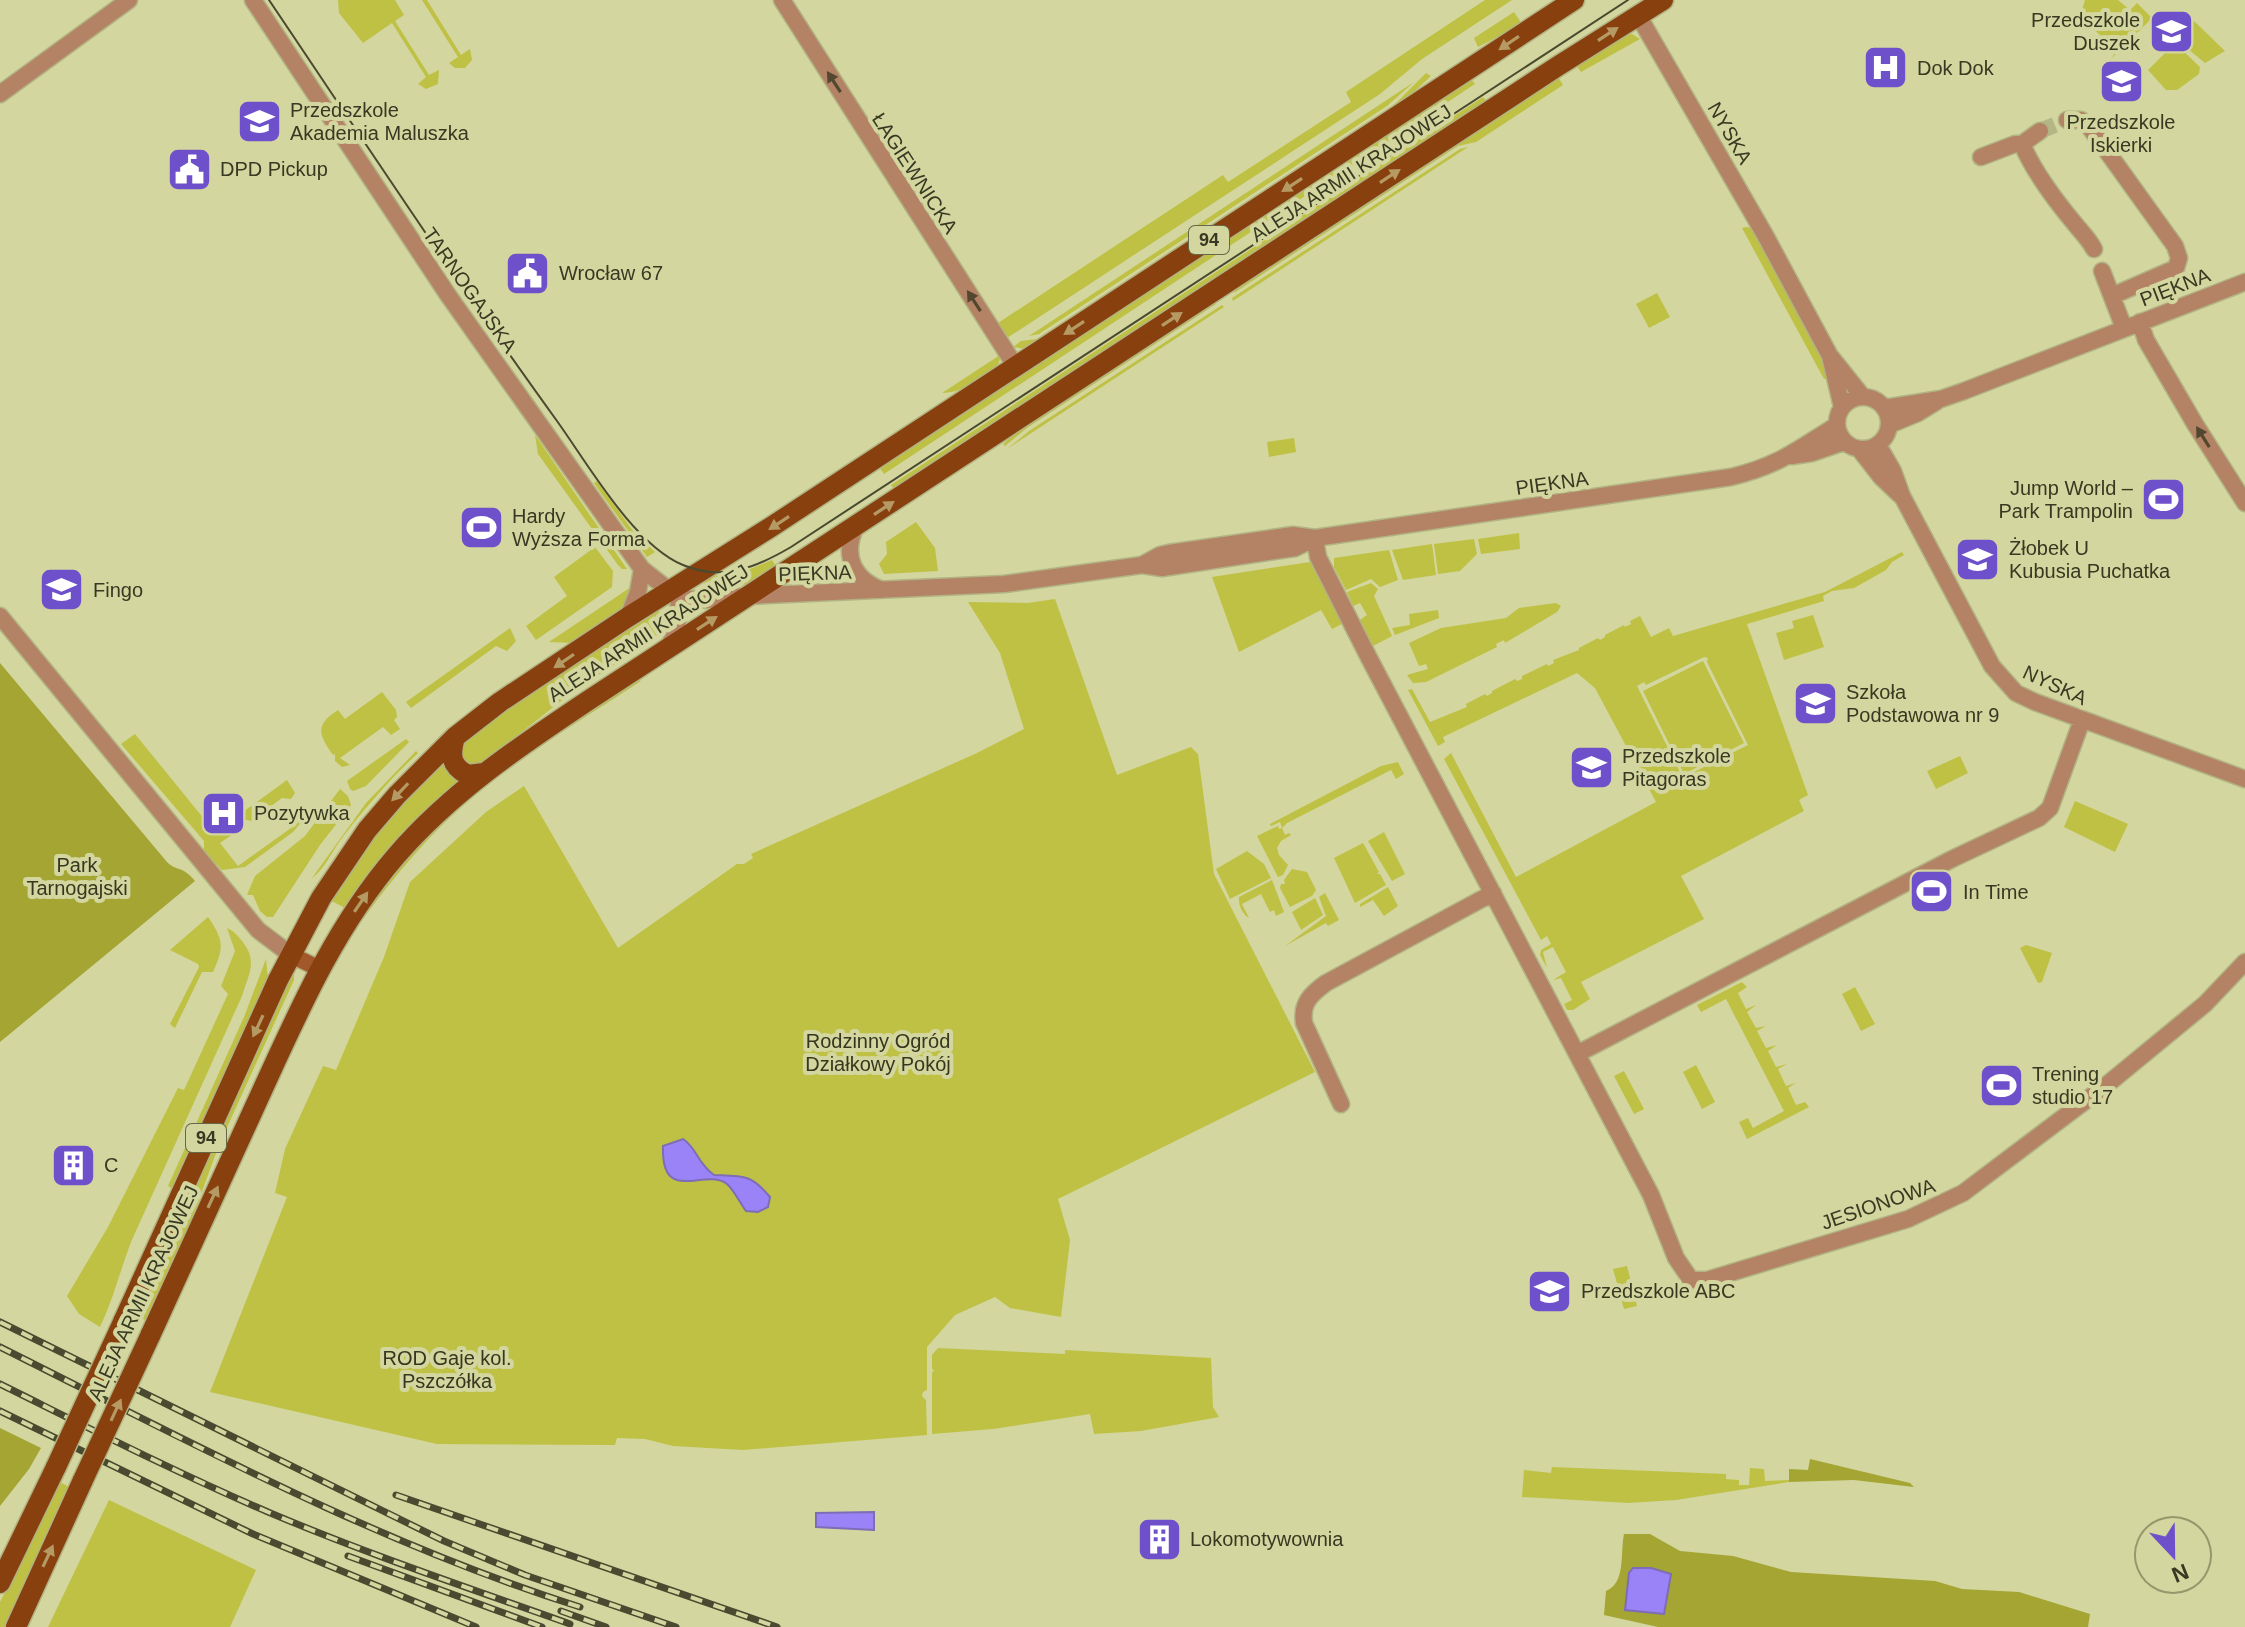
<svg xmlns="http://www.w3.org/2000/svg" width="2245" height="1627" font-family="Helvetica,sans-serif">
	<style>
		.green { fill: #bfc144; fill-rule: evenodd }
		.forest { fill: #a4a533 }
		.water { fill: #9a83f7; stroke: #7d6db7; stroke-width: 2 }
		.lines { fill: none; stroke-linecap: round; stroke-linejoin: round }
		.minor-tunnel { stroke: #b4b785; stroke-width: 16; stroke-dasharray: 16 8; stroke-linecap: butt }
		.minor-casing { stroke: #b1b383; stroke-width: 19 }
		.tertiary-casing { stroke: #b1b383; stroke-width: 19 }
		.secondary-casing { stroke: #b1b383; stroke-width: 19 }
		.primary-casing { stroke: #b1b383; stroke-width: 23 }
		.minor { stroke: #b48265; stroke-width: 16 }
		.tertiary { stroke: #b48265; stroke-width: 16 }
		.secondary { stroke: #a2582b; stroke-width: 16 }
		.primary { stroke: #88410e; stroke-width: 20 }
		.tram { stroke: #494a2f; stroke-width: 2 }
		.rail-casing { stroke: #494a2f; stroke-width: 7 }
		.rail { stroke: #d3d69e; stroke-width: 4; stroke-dasharray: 12; stroke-linecap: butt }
		.primary-bridge-casing { stroke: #b1b383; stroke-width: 23; stroke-linecap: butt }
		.primary-bridge { stroke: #88410e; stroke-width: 20 }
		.oneway { fill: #b59a64 }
		.oneway2 { fill: #51482f }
		.labels { text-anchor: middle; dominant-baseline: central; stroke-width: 8; stroke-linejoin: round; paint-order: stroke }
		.shield { fill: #d3d69e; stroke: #666847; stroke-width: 2 }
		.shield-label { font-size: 18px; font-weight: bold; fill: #383922 }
		.poi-label { font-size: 20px; fill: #383922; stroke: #d3d69e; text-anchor: start }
		.street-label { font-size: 20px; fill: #383922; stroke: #d3d69e }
		.park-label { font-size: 20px; fill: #37371f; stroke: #d3d69e }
	</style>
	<rect width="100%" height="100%" fill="#d3d69e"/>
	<path class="green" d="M338 0H395L404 15 395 21 429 75 439 70 438 84 426 89 418 84 426 77 392 23 363 43 339 13Z
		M422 0H427L461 55 470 49 472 60 465 68H455L449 63 458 57Z
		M1485 0H1512L1422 59 1380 94 1004 340 995 325 1223 175 1228 182 1351 102 1346 92Z
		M2085 0H2118L2130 10 2137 3 2152 18 2111 59 2117 50 2080 17Z
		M1514 12 1522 24 1478 47 1474 38Z
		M2194 21 2225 51 2205 63 2176 39Z
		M1632 34 1640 39 1581 72 1576 65 1624 35Z
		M2179 47 2200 67 2199 74 2177 90H2166L2148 70 2169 49Z
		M1426 73 1431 76 1402 103 1026 349 1013 347 1021 341 1037 339 1394 105Z
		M1558 77 1563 85 1476 142 1458 146 1234 293 1235 289Z
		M1471 79 1475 84 884 474 879 467Z
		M1414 82 1387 106 1039 334 1029 336Z
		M1483 97 1487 102 895 491 891 485Z
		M1468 147 1233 301 1232 298 1460 149Z
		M1746 227 1752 228 1831 378 1824 379 1742 228Z
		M1657 293 1670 317 1649 328 1636 304Z
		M1212 304H1216L1027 428 1005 446 1003 444 1016 433Z
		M1222 305 1224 307 1007 449 1029 431Z
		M1000 355C1002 376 960 393 942 393Z
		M535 435 627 569H622L618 565 538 454Z
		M1294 438 1296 452 1269 457 1267 442Z
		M597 481 633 531 655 552 647 557 598 489 594 483Z
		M916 522 935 548 938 571 884 574 879 564 887 554 886 542Z
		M1519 533 1520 549 1481 554 1478 539Z
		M1474 539 1477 554 1460 571 1438 574 1434 544Z
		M1432 544 1436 575 1403 580 1392 550Z
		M595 547 613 571 612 587 536 640 526 626 567 596 554 577Z
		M1389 550 1398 580 1380 587 1371 579 1346 590 1334 567V558Z
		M1902 552 1904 555 1892 562 1886 570 1854 588 1832 591 1823 596 1824 601 1747 624 1808 795 1799 800 1804 811 1681 876 1704 919 1581 982 1590 999 1573 1010H1567L1564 1004 1572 1000 1561 978 1553 980 1566 972 1553 947 1543 952 1547 968 1540 955 1541 950 1551 944 1547 936 1541 940 1444 759 1451 753 1516 877 1656 802 1595 688 1577 673 1443 737 1445 742 1438 746 1408 690 1412 689 1430 722 1467 707 1466 704 1485 694 1487 696 1492 693V691L1515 679 1517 681 1522 679V676L1547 664 1548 666 1554 663 1553 660 1579 650V648L1598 638 1600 640 1605 637V635L1624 625 1625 627 1631 624 1630 621 1640 616 1651 637 1669 628 1673 636 1825 592ZM1704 657 1708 658 1707 662 1748 745 1690 774 1691 777 1684 780 1637 686 1644 682 1646 685Z
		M772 560 778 569C755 581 734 592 707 587L704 583 711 576 738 574Z
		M1310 562 1357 652 1342 624 1332 629 1321 610 1239 652 1212 577Z
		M1371 583 1378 589 1374 596 1392 636 1373 646 1360 620 1367 615 1360 603 1353 606 1347 592Z
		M631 587 623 610 572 643 549 642Z
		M1055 599 1117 775 1191 747 1198 754 1214 874 1315 1072 1058 1199 1070 1240 1061 1317 1010 1308 995 1297 955 1315 927 1347V1390L923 1392 922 1396 926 1400 927 1435 743 1450 673 1446 645 1439 617 1438 615 1445 437 1444 210 1392 287 1197 275 1193 285 1149 323 1066 336 1070 384 957 410 882 486 812 524 786 618 948 737 864H744L753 858 751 854 977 753 1024 729 1000 653 968 602 1028 603Z
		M1556 603 1561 606 1557 612 1505 643 1504 640 1496 644 1497 647 1426 682 1413 683 1407 675 1428 669 1426 664 1419 666 1409 643 1441 628 1506 618 1519 608Z
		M1438 610 1439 618 1395 635 1392 628 1410 625 1409 614Z
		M658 611 668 618 665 630 565 698 482 763 467 765 460 753 463 744 510 707Z
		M1813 615 1824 647 1784 660 1776 633 1794 628 1792 621Z
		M510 628 516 641 507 651 496 646 411 708 406 702Z
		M1703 661 1744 743 1684 774 1643 691Z
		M637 680 641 681C585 718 525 753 474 796 431 832 396 874 363 919L361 917C434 810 531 750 637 680Z
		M382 692 396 710 397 717 394 720 400 729 391 735 383 727 340 758 350 765 342 767 335 761V754L333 755C318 734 315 725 338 710L345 719Z
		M135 734 213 830 228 822 236 832 220 843 238 866 291 828 286 819 301 809 303 820 293 832 245 867 222 870 204 852V841L121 744Z
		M406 739 409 742 366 786 353 791 350 789 347 781Z
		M416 751 418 753C390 779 365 808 342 838 332 851 325 869 312 878L366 803Z
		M1960 756 1968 773 1936 789 1927 771Z
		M444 761 460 781 345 908 330 900 380 829Z
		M1398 762 1404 774 1396 779 1391 770 1287 823 1282 828 1285 835 1289 833 1291 835 1281 841 1277 848 1279 855 1288 865 1283 875 1278 877 1257 836 1278 826 1279 829 1282 828 1280 822 1271 826 1270 824 1381 766Z
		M287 780 295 793 291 799 282 798 251 821 236 817Z
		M340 789 348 796 351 805 320 845 273 917H267L260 911 253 895H247L255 876 305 836Z
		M2075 801 2128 824 2115 852 2064 827Z
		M1384 832 1405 874 1392 881 1368 841Z
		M1363 843 1379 872 1377 874H1380L1386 885 1355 903 1334 858Z
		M1247 851 1264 864 1271 878 1230 899 1216 869Z
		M1292 869 1307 872 1316 890 1312 896 1290 907 1280 888 1281 884H1285L1284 880Z
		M1272 880 1284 912 1276 916 1274 910 1270 912 1261 894 1242 904 1249 918C1242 914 1238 904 1239 897Z
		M1388 887 1398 906 1384 916 1373 900 1360 907V904Z
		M1325 893 1339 920 1328 926 1326 923 1285 946 1326 916 1319 897Z
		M1315 898 1323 915 1301 930 1292 912Z
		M208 917C224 940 224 948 213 972H202L175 1028 170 1024 199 967 198 964 170 950Z
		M227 928C234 931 237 935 242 941 258 961 249 973 242 996L131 1242C120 1271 113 1300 100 1327L79 1314 67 1296 108 1227 178 1088 184 1090 228 994 221 986 235 951Z
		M2026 945 2052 953 2042 982 2038 983 2020 948Z
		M266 959 268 979 173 1189 168 1186 244 1017Z
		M294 971V980L219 1145 189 1227 147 1321 136 1315Z
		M1742 982 1747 987 1738 993 1746 1009 1756 1005 1747 1012 1756 1028 1766 1026 1757 1031 1766 1048 1777 1045 1768 1051 1776 1067 1787 1064 1778 1069 1786 1086 1796 1083 1788 1088 1796 1105 1805 1102 1809 1107 1747 1139 1739 1122 1748 1118 1753 1128 1784 1111 1726 999 1701 1012 1697 1005Z
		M1855 987 1875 1024 1861 1031 1842 994Z
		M1696 1065 1715 1102 1702 1109 1683 1072Z
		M1624 1071 1644 1109 1634 1114 1614 1076Z
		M1627 1266 1637 1306 1624 1309 1613 1269Z
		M938 1348 1065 1354V1350L1211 1358 1213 1407 1219 1417 1141 1431 1094 1434 1090 1414 993 1429 932 1434V1373L934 1370 932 1369V1355Z
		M1552 1467 1726 1474V1479L1739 1480V1485H1749L1750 1468 1764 1469 1765 1481 1789 1480V1482L1676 1500 1628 1503 1522 1497 1524 1470 1551 1473Z
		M60 1482 69 1487 6 1627H0V1602Z
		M109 1500 256 1570 230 1627H48Z"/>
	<path class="forest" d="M0 663 167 862C177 872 182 865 195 881L0 1042Z
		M0 1428 41 1448 29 1469 0 1506Z
		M1810 1459 1910 1483 1914 1487 1854 1480 1789 1482V1469L1808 1470Z
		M1624 1534H1650L1680 1551 1733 1556 1791 1572 1935 1581 1962 1589 2019 1592 2090 1614 2088 1627H1658L1604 1615 1606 1591C1626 1583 1620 1554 1624 1534Z"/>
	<path class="water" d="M683 1139C697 1148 697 1163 714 1175 743 1176 751 1174 770 1197L768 1207 758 1212 746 1211C740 1203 734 1190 727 1184 705 1167 661 1206 663 1146Z
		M874 1512V1530L816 1527V1513Z
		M1633 1568H1651L1671 1574 1664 1614 1625 1610 1629 1573Z"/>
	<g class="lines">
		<path class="minor-tunnel" d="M2040 131 2067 120"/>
		<defs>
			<path id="minor" d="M782 0 1016 367
				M1638 15 1765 235 1830 356 1842 407
				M0 94 129 0
				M2067 120H2081L2088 125 2175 246 2179 258 2176 268 2112 296
				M2022 144C2034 172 2055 200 2075 224 2082 233 2088 238 2094 249
				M1981 157 2015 144H2022L2040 131
				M2102 271 2124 328
				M2140 322 2146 340 2195 424 2245 503
				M1831 357 1863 397
				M1837 423a26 26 0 1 1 52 0a26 26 0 1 1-52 0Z
				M1884 408 1941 399 1964 391 2245 282
				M1889 425 1918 413 1936 402
				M1878 445 1893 471 1902 496 1992 666 2016 693 2035 702 2245 779
				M1860 450 1881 477 1900 495
				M1792 456 1812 453 1844 442
				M856 526C842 555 853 579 882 590
				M1315 538 1318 557 1368 656 1651 1195 1676 1258 1691 1280H1707L1908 1219 1963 1193 2109 1083 2205 1004 2245 962
				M1142 565 1160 555 1169 553 1293 535 1315 538 1731 477C1778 466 1797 450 1837 425
				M748 596 1004 584 1142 565 1162 568 1295 548 1315 538
				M0 616 258 930 291 955
				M1577 1054 1952 859 2039 818 2050 808 2082 720
				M1341 1104 1304 1023C1301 1003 1311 994 1326 983L1493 893"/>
			<path id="tertiary" d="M253 0 448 295 642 569 679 598 709 600 747 596
				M628 617 638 592 642 569
				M667 649 677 631 679 598"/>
			<path id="secondary" d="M291 955 320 969"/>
			<path id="primary" d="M455 737C450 755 450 766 468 775L484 773
				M123 1322 278 980 321 898 367 830 397 795 455 737 500 702 628 617 771 527 1574 0
				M150 1336C185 1258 221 1181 256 1104 296 1017 333 929 396 856 451 792 520 746 589 700L1558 66 1663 0
				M0 1583 56 1467
				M16 1627 83 1480"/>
		</defs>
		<use href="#minor" class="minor-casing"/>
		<use href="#tertiary" class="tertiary-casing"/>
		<use href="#secondary" class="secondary-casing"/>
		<use href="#primary" class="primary-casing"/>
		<use href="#minor" class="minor"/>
		<use href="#tertiary" class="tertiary"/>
		<use href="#secondary" class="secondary"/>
		<use href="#primary" class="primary"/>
		<path class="tram" d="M269 0C364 141 457 283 557 421 588 464 633 544 683 565 723 582 757 567 791 547L1628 0"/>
		<defs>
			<path id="rail" d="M0 1322 444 1541 525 1575 676 1627
				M0 1347C190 1442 377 1543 580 1607
				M0 1384C89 1428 177 1473 268 1512 367 1554 469 1588 570 1624
				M0 1411 253 1534 476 1627
				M396 1495 777 1627
				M348 1556 542 1627
				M561 1611 606 1627"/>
		</defs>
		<use href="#rail" class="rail-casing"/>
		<use href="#rail" class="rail"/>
		<defs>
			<path id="primary-bridge" d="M56 1467 123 1322
				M83 1480 150 1336"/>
		</defs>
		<use href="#primary-bridge" class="primary-bridge-casing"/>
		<use href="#primary-bridge" class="primary-bridge"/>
	</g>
	<defs><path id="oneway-solid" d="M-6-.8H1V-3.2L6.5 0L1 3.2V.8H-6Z" transform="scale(2)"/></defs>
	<g class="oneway">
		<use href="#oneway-solid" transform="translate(1608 34) rotate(-33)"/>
		<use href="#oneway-solid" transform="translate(1509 43) rotate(146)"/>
		<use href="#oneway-solid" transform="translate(1390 176) rotate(-33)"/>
		<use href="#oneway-solid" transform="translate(1292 185) rotate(147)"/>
		<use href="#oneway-solid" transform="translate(1172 319) rotate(-33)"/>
		<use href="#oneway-solid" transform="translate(1074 328) rotate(147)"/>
		<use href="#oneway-solid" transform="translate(884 508) rotate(-33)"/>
		<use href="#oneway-solid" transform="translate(779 523) rotate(147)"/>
		<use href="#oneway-solid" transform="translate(707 623) rotate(-33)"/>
		<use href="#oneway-solid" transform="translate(564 661) rotate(146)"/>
		<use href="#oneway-solid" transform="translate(400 792) rotate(133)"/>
		<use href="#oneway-solid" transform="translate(361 902) rotate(-56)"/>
		<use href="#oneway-solid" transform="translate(258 1026) rotate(115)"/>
		<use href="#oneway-solid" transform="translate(213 1197) rotate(-65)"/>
		<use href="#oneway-solid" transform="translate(116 1410) rotate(-65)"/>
		<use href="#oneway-solid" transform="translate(48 1556) rotate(-65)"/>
	</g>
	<g class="oneway2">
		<use href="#oneway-solid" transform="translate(834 82) rotate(-123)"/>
		<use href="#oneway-solid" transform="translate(974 301) rotate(-123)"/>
		<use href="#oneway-solid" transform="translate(2203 437) rotate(-122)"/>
	</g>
	<defs>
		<symbol id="school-square" viewBox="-11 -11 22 22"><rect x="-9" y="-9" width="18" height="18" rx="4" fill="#6e50ca" stroke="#d3d69e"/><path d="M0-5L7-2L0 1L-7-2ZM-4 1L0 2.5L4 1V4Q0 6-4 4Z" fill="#fff"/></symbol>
		<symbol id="hospital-square" viewBox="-11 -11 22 22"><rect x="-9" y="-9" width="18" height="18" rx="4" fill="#6e50ca" stroke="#d3d69e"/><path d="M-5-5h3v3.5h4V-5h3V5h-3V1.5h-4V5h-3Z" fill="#fff"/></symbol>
		<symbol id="civic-square" viewBox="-11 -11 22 22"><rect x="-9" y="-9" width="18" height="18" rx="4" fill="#6e50ca" stroke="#d3d69e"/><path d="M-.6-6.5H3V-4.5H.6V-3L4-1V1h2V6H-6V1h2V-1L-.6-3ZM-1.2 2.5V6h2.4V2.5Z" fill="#fff"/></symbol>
		<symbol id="stadium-square" viewBox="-11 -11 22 22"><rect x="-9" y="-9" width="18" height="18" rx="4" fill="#6e50ca" stroke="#d3d69e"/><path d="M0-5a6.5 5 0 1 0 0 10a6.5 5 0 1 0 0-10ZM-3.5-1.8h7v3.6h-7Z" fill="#fff"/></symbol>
		<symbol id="building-square" viewBox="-11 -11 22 22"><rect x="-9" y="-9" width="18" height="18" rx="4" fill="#6e50ca" stroke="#d3d69e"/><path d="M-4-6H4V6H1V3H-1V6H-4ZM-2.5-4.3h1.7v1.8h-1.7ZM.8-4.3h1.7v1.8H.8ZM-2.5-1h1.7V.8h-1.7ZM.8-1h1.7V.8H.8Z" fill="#fff"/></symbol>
	</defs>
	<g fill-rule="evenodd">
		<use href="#school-square" x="2146" y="6" width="51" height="51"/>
		<use href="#hospital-square" x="1860" y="42" width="51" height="51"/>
		<use href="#school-square" x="2096" y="56" width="51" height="51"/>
		<use href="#school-square" x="234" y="96" width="51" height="51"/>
		<use href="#civic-square" x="164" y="144" width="51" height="51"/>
		<use href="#civic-square" x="502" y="248" width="51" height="51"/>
		<use href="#stadium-square" x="2138" y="474" width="51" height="51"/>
		<use href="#stadium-square" x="456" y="502" width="51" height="51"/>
		<use href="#school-square" x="1952" y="534" width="51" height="51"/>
		<use href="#school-square" x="36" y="564" width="51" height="51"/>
		<use href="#school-square" x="1790" y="678" width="51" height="51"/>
		<use href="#school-square" x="1566" y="742" width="51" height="51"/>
		<use href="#hospital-square" x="198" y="788" width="51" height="51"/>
		<use href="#stadium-square" x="1906" y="866" width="51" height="51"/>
		<use href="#stadium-square" x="1976" y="1060" width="51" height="51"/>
		<use href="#building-square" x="48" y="1140" width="51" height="51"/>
		<use href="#school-square" x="1524" y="1266" width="51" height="51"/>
		<use href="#building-square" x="1134" y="1514" width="51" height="51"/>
	</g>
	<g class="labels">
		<g class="shield">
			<rect x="1189" y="226" width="40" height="28" rx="6"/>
			<rect x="186" y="1124" width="40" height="28" rx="6"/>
		</g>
		<g class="shield-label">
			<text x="1209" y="240">94</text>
			<text x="206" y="1138">94</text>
		</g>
		<g class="poi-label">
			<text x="2140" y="20" text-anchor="end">Przedszkole<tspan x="2140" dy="23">Duszek</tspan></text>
			<text x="1917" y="68">Dok Dok</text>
			<text x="290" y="110">Przedszkole<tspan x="290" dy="23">Akademia Maluszka</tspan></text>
			<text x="2121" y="122" text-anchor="middle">Przedszkole<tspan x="2121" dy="23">Iskierki</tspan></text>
			<text x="220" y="169">DPD Pickup</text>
			<text x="559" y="273">Wrocław 67</text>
			<text x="2133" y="488" text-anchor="end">Jump World –<tspan x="2133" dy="23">Park Trampolin</tspan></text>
			<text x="512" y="516">Hardy<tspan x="512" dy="23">Wyższa Forma</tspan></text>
			<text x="2009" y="548">Żłobek U<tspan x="2009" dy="23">Kubusia Puchatka</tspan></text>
			<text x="93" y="590">Fingo</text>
			<text x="1846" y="692">Szkoła<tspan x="1846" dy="23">Podstawowa nr 9</tspan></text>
			<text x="1622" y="756">Przedszkole<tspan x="1622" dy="23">Pitagoras</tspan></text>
			<text x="254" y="813">Pozytywka</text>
			<text x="1963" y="892">In Time</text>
			<text x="2032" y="1074">Trening<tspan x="2032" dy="23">studio 17</tspan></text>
			<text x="104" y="1165">C</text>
			<text x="1581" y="1291">Przedszkole ABC</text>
			<text x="1190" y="1539">Lokomotywownia</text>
		</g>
		<g class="street-label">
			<text transform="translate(1730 133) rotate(60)">NYSKA</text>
			<text transform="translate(915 173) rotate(57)">ŁAGIEWNICKA</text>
			<text transform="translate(1351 173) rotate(-33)">ALEJA ARMII KRAJOWEJ</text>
			<text transform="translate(2175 287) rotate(-21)">PIĘKNA</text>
			<text transform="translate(470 290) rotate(55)">TARNOGAJSKA</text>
			<text transform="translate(1552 483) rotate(-8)">PIĘKNA</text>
			<text transform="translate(815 573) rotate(-2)">PIĘKNA</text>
			<text transform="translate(648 633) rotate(-33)">ALEJA ARMII KRAJOWEJ</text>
			<text transform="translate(2055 685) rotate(25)">NYSKA</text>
			<text transform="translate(1878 1204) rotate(-19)">JESIONOWA</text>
			<text transform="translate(143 1293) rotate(-65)">ALEJA ARMII KRAJOWEJ</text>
		</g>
		<g class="park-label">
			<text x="77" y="865">Park<tspan x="77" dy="23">Tarnogajski</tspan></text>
			<text x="878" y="1041">Rodzinny Ogród<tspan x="878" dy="23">Działkowy Pokój</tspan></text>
			<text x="447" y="1358">ROD Gaje kol.<tspan x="447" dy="23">Pszczółka</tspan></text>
		</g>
	</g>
	<g transform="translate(2173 1555) rotate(158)"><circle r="38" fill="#d3d69e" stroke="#95976c" stroke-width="2"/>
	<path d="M0-6L14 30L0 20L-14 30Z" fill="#6e50ca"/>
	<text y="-12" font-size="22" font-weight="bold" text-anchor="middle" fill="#383922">N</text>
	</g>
</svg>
